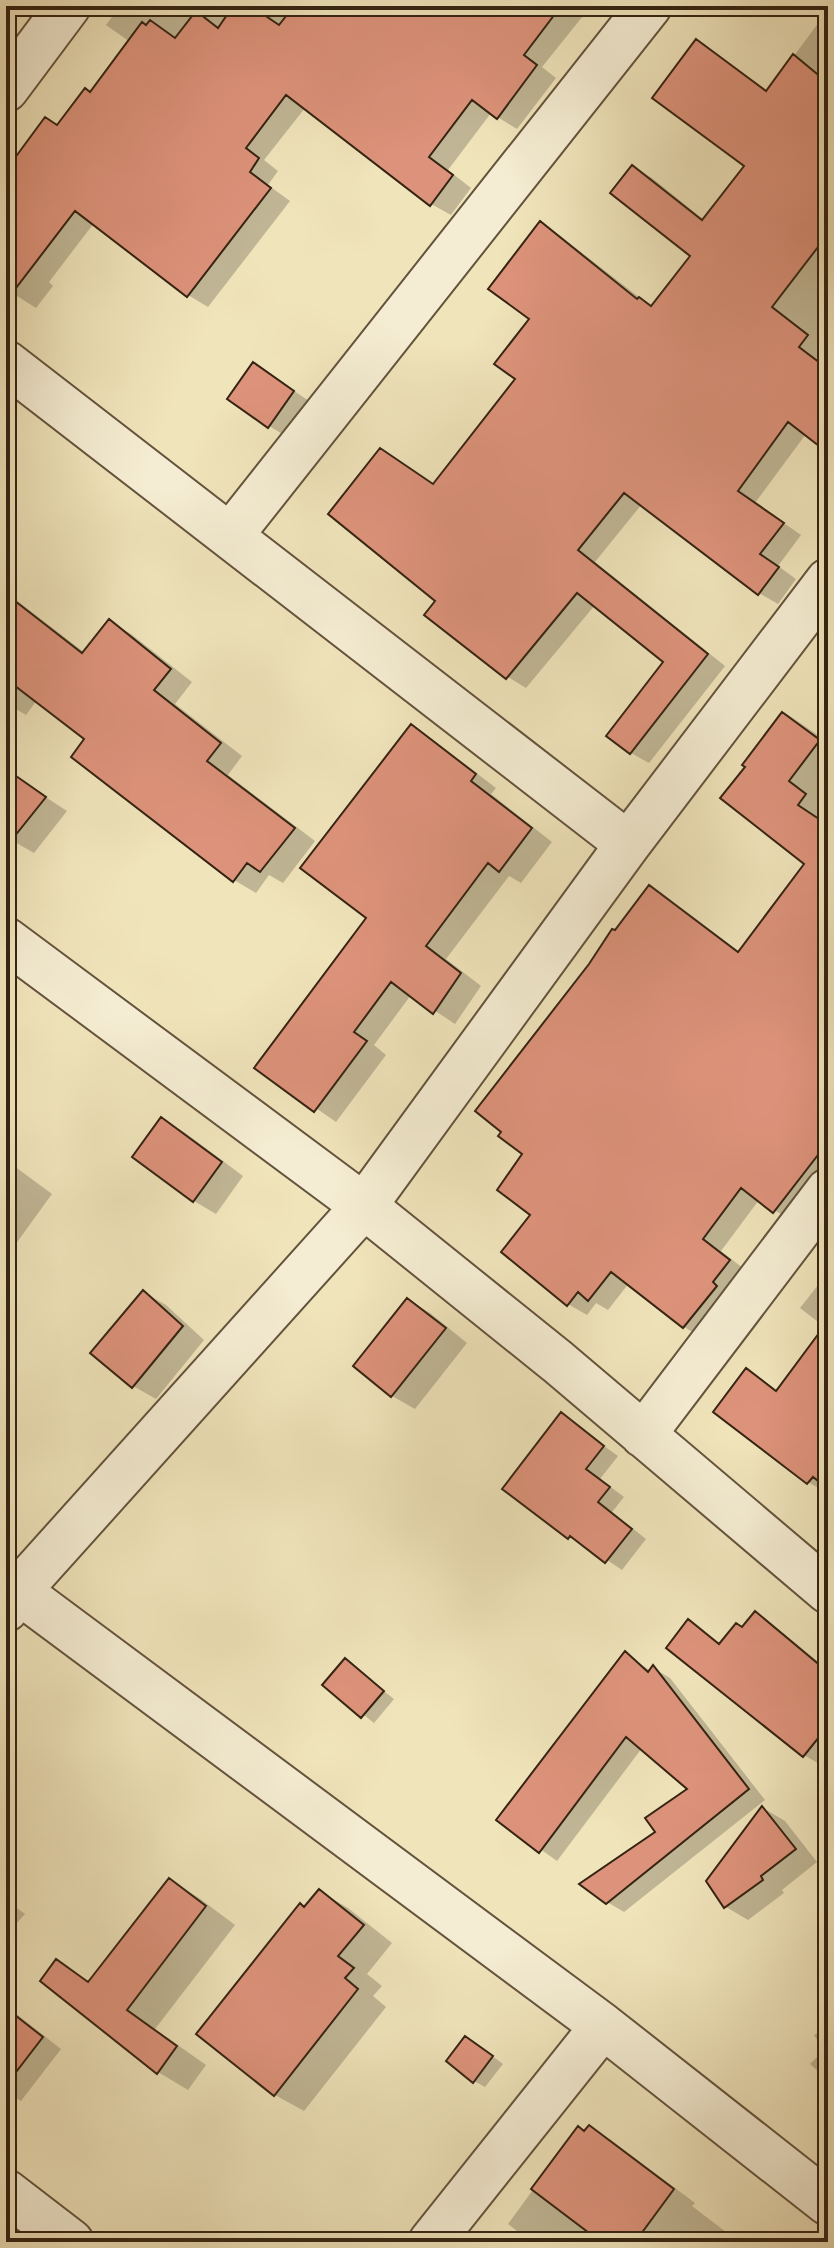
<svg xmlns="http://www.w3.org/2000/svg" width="834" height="2248" font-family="'IM FELL Great Primer',serif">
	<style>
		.shadow { fill: #0003 }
		.building { fill: #dd937b; stroke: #352312; stroke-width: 2 }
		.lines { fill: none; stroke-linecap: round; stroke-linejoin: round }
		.street-casing { stroke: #64533c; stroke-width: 48 }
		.street { stroke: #f5edd3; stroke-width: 44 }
	</style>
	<rect width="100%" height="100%" fill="#f0e4bb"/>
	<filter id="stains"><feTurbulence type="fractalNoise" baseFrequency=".0025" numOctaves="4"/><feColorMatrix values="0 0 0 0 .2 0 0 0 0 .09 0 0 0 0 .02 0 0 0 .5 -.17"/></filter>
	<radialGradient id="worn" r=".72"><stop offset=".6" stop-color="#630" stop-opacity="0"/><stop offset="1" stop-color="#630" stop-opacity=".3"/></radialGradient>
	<path class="shadow" d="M120 6H591L542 67 556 78 517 129 491 113 448 170 471 188 451 215 431 204 305 108 264 160 278 171 268 185 290 201 208 307 188 295 94 223 49 282 53 286 36 308 6 289V170L58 127 91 94 130 42 106 25Z
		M815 6H828V450L806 434 755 503 801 535 778 566 796 579 778 604 759 593 642 504 595 562 725 666 649 763 631 753 665 662 595 605 526 688 508 677 427 615 438 601 435 486 517 379 532 319 541 224 559 235 653 308 693 256 633 167 652 178 704 220 746 166 697 42 768 91 822 18 812 10Z
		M254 364 315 405 291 439 269 426Z
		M6 587 9 590 7 593 85 653 109 621 131 634 192 682 175 704 242 756 228 775 315 841 283 883 269 875 256 893 234 880 87 739 37 700 26 715 6 703Z
		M784 712 828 742V1179L793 1222 759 1200 721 1251 748 1272 703 1338 684 1327 629 1283 608 1310 596 1303 587 1315 568 1304 533 1215 525 1154 616 933 649 888 668 899 740 953 807 864 745 764Z
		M411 727 432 739 496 788 491 794 552 842 521 883 509 876 446 959 481 986 455 1024 411 995 374 1045 386 1055 336 1122 257 1067 368 918Z
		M7 772 67 811 34 853 6 837Z
		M162 1119 184 1132 243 1176 216 1214 194 1201 134 1157Z
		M6 1160 52 1194 7 1256 6 1255Z
		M826 1275 828 1276 827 1493 808 1482 747 1371 778 1392 826 1328 800 1308Z
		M143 1292 166 1305 204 1340 156 1399 133 1386 93 1353Z
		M408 1300 430 1313 467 1343 415 1409 392 1396 356 1366Z
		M561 1415 618 1456 600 1479 624 1497 612 1512 646 1539 622 1570 585 1545 569 1537Z
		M756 1614 772 1624 828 1670V1756L821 1765 804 1755 688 1622 721 1644 743 1629Z
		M625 1654 651 1671 653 1668 670 1678 765 1800 624 1912 607 1902 690 1789 642 1748 557 1861 499 1820Z
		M345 1661 394 1699 374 1723 325 1684Z
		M763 1808 785 1821 817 1862 782 1890 784 1893 748 1920 726 1907 708 1881Z
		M169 1880 199 1898 235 1925 155 2029 206 2065 188 2090 158 2072 56 1962 90 1982Z
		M319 1891 348 1908 392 1943 367 1974 382 1986 373 1996 386 2007 304 2111 275 2095 305 1909Z
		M6 1900 25 1914 6 1935Z
		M6 2006 61 2049 21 2101 6 2092Z
		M828 2028V2080L810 2064 824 2050 814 2035Z
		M477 2045 503 2064 485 2087 474 2081Z
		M589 2127 611 2140 695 2203 692 2206 739 2242H531L508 2224 578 2128 586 2132Z"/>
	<path class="building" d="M233 6H251L279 25 294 6H561L524 55 537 65 497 119 472 100 429 157 453 175 430 206 286 95 246 148 259 158 250 172 271 188 187 297 75 211 6 301V170L45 117 57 125 85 88 90 92 142 22 146 25 150 20 175 38 196 11 218 28Z
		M696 39 766 91 793 54 828 83V234L772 307 808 335 799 347 828 369V453L788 422 738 491 784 523 760 554 779 567 758 595 624 493 578 550 708 654 630 754 606 736 663 662 577 593 506 679 424 615 435 601 328 514 380 448 433 484 515 379 494 364 529 319 488 289 540 221 637 299 639 297 651 306 690 256 610 193 632 165 702 220 744 166 652 98Z
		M253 362 294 391 268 428 227 399Z
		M6 594 82 653 109 619 171 669 154 690 221 743 207 761 295 828 260 872 247 863 233 882 71 757 84 739 6 679Z
		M782 712 820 740 789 781 806 794 798 805 828 825V1142L773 1213 741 1188 703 1239 730 1260 713 1282 717 1286 683 1328 611 1272 588 1301 578 1292 567 1306 501 1252 530 1215 497 1190 522 1154 498 1136 501 1132 475 1111 589 964 612 929 615 930 649 885 738 952 804 864 720 798 745 767 742 765Z
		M411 724 476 774 471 781 532 828 499 872 488 863 426 946 461 973 433 1014 391 982 354 1032 367 1041 314 1112 254 1068 366 918 300 868Z
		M6 769 46 797 6 847Z
		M161 1117 222 1162 193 1202 132 1157Z
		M143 1290 183 1326 132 1388 90 1353Z
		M407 1298 446 1328 391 1397 353 1366Z
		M828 1321V1489L813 1477 807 1484 713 1412 746 1368 776 1391Z
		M561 1412 604 1446 586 1469 610 1487 598 1502 632 1529 605 1563 570 1536 568 1539 502 1489Z
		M755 1611 828 1672V1726L803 1757 666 1648 688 1619 719 1644 736 1623 742 1627Z
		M625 1651 648 1672 653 1665 749 1789 606 1904 579 1884 655 1832 645 1818 687 1789 626 1737 539 1853 496 1820Z
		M345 1658 384 1691 361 1718 322 1685Z
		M762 1806 796 1849 761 1876 763 1880 724 1908 706 1881Z
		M169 1878 206 1906 127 2010 177 2046 157 2074 40 1981 56 1959 88 1982Z
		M319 1889 364 1925 338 1956 354 1968 345 1978 358 1989 274 2096 196 2034 300 1903 304 1907Z
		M6 2008 43 2037 6 2085Z
		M465 2036 493 2056 473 2083 446 2061Z
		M589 2125 674 2189 635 2242H601L531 2189 578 2126 584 2131Z"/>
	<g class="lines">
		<defs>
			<path id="street" d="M6 89 68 6
				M6 363 628 844
				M230 536 649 6
				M6 940 364 1206 558 1362 828 1591
				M643 1435 828 1191
				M6 1582 603 2026 828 2203
				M6 1609 18 1591 364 1206 628 844 828 581
				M6 2192 71 2242
				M431 2242 603 2026"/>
		</defs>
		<use href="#street" class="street-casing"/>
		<use href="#street" class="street"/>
	</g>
	<rect width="834" height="2248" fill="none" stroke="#f0e4bb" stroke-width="32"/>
	<rect x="8" y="8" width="818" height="2232" fill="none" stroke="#352312" stroke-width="4"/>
	<rect x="16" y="16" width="802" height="2216" fill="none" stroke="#352312" stroke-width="2"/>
	<rect width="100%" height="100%" filter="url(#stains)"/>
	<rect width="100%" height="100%" fill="url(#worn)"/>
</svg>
